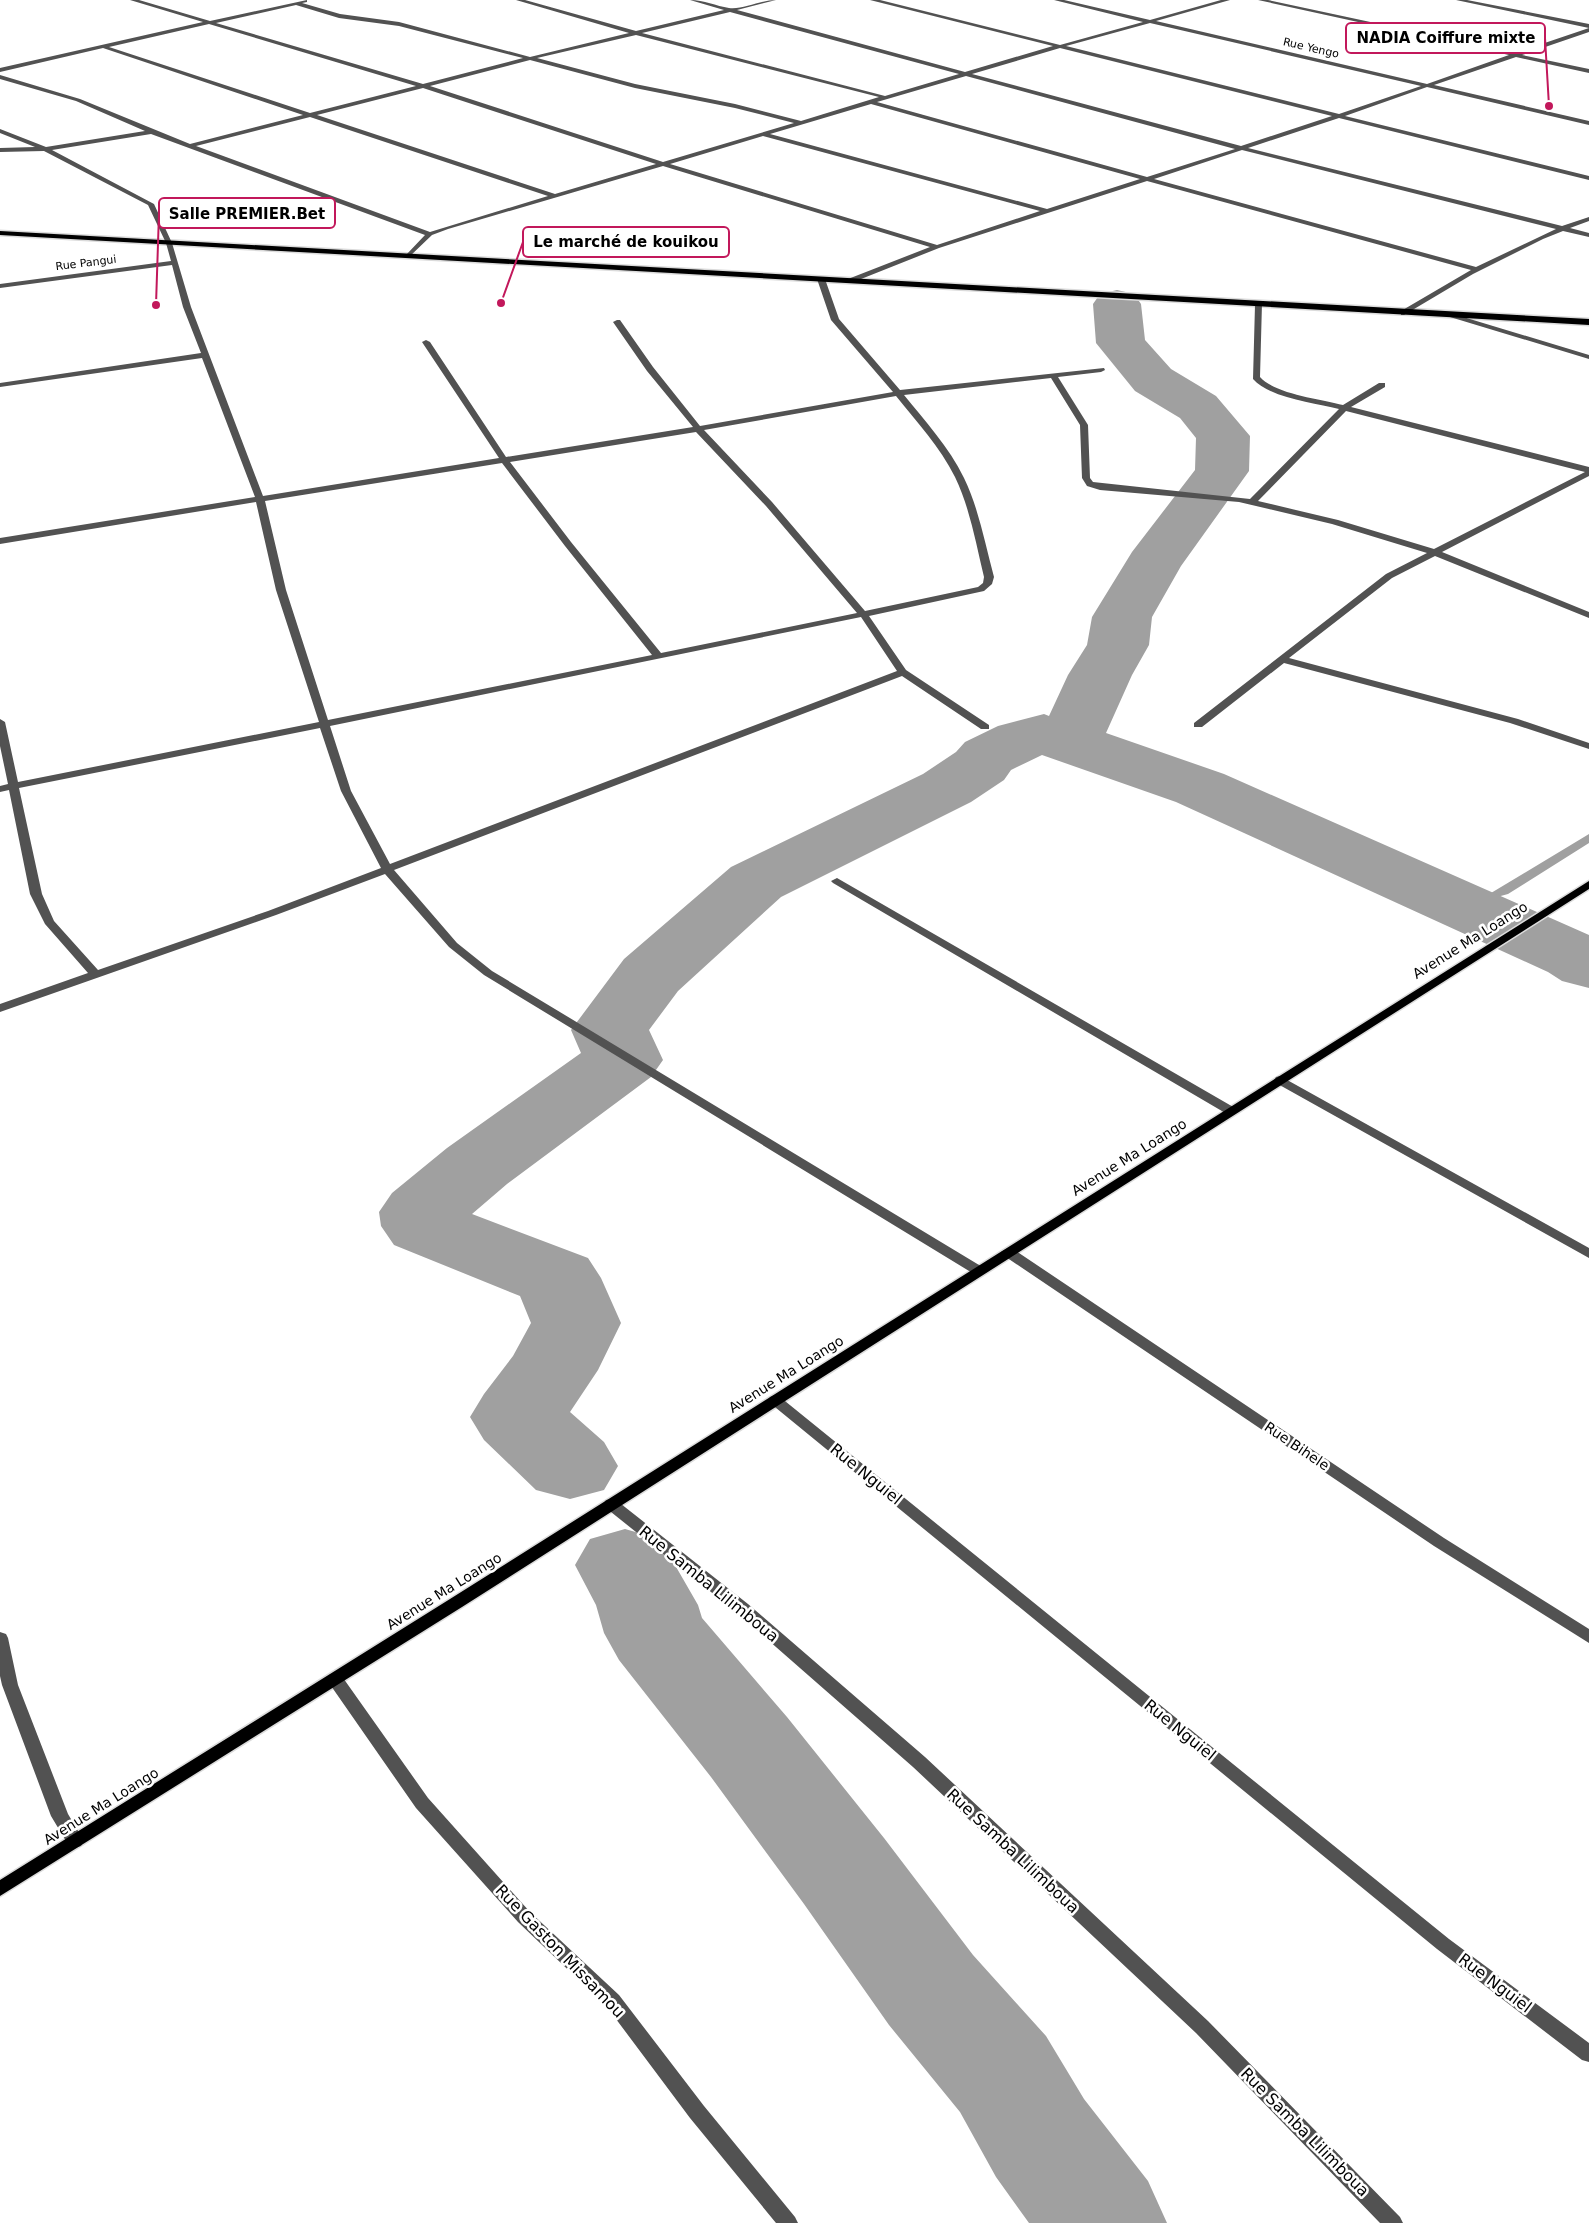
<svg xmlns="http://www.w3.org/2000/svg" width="1589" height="2223" font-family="'DejaVu Sans',sans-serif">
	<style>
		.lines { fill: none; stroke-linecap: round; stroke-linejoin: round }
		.stream { fill: #a0a0a0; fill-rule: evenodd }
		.river { fill: #a0a0a0; fill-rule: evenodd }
		.major-casing { stroke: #dbdbdb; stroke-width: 3 }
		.highway-casing { stroke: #dbdbdb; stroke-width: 3 }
		.minor { fill: #525252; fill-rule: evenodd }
		.major { fill: #000; fill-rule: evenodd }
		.highway { fill: #000; fill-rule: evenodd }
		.labels { text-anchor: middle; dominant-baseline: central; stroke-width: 5; stroke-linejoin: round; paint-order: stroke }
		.far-street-label { font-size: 11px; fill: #000; stroke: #fff }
		.street-label { font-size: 14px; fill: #000; stroke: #fff }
		.near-street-label { font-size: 16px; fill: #000; stroke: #fff }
		.leader { fill: none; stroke: #c2185b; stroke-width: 2 }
		.callout-dot { fill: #c2185b; stroke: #fff; stroke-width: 2 }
		.callout { fill: #fff; stroke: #c2185b; stroke-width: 2 }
		.callout-label { font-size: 15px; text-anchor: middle; font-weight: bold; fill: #000 }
	</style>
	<rect width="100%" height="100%" fill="#fff"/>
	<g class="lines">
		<path class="stream" d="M1589 834V843L1508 894 1497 897 1491 893Z
			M1589 942V953L1583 956 1579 955 1577 952C1580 947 1583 944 1589 942Z"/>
		<path class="river" d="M1117 290 1134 294 1141 304 1145 340 1171 369 1216 396 1250 436 1249 471 1181 566 1152 617 1149 645 1132 675 1106 733 1224 774 1589 935V988L1562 981 1548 972 1176 802 1042 755 1011 770 1004 780 971 802 781 897 678 991 649 1030 663 1060 651 1077 507 1184 472 1214 588 1258 601 1278 621 1323 598 1370 570 1412 604 1442 618 1466 604 1490 570 1499 536 1490 484 1440 470 1417 484 1394 513 1356 531 1323 520 1296 394 1245 381 1226 379 1212 392 1193 447 1148 581 1053 571 1030 624 959 731 867 923 774 956 752 965 742 998 726 1044 714 1049 716 1068 675 1087 645 1092 617 1132 552 1195 470 1196 438 1180 418 1135 391 1096 343 1093 304 1100 294Z
			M625 1529 660 1539 698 1605 702 1618 787 1717 884 1838 973 1955 1046 2036 1084 2099 1148 2181 1167 2223H1029L996 2177 960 2112 889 2025 804 1904 711 1777 619 1660 604 1633 596 1605 575 1565 590 1539Z"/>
		<defs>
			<path id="major" d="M1589 881V889L462 1607 0 1896V1880L450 1599Z"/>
			<path id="highway" d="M0 231 1589 319V325L0 235Z"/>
		</defs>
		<use href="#major" class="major-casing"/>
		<use href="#highway" class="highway-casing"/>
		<path class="minor" d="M130 0H139L210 21 307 0V2L302 3 340 14 399 22 530 57 629 33 516 0H525L636 31 724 10 690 0C704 0 716 6 729 8 742 10 761 0 776 0L737 10 965 72 1053 46 870 0H880L1060 45 1143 22 1054 0H1064L1150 20 1221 0H1230L1156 21 1427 84 1509 55 1258 0H1268L1515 53 1589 28V32L1522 55 1589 69V73L1516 57 1434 85 1589 121V125L1427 87 1345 116 1589 176V180L1339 118 1248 148 1562 226 1589 217V221L1570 228 1589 233V237L1563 231 1543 239 1473 274 1404 315H1401V311L1471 270 1147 181 939 248 851 283 847 281 848 279 930 247 663 166 448 229 432 235 408 258 404 256 406 255 425 235 151 134 52 150 154 204 172 243 191 307 263 496 499 458 422 342 426 340 430 342 506 457 693 427 647 371 613 322 617 320H620L653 367 700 426 893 392 831 320 817 279 821 277 825 279 839 319 900 390 1104 368 1105 370 1101 372 1058 377 1088 425 1090 478 1093 482 1250 499 1339 409C1314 403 1270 398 1253 379L1255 305 1262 303 1260 377C1275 394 1320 399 1343 405L1379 383H1385V387L1351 407 1589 467V476L1442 552 1589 612V618L1435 556 1392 578 1289 658 1518 719 1589 743V749L1510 723 1284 663 1202 727H1194V723L1386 574 1427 553 1332 524 1239 502 1100 490 1087 486 1082 478 1080 425 1051 378 904 395C925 421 949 447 964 478 979 509 985 544 994 577L992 584 984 591 869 616 906 670 989 725V729H981L902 676 394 870 457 943 492 971 984 1268 986 1271 984 1274H974L484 975 449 947 385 874 276 915 0 1012V1004L88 973 45 924 30 894 9 790 0 792V786L8 784 0 746V719L5 722 18 782 319 722 276 590 256 502 0 544V538L255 497 202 358 0 387V383L201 353 183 307 172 265 0 288V284L171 261 166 243 148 205 44 151 0 152V148L35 147 0 133V129L46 147 145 131 76 101 0 79V75L80 99 190 144 303 115 103 48 0 72V68L203 22ZM296 5 339 18 399 26 523 58 423 84 216 23ZM730 12 959 74 885 96 642 33ZM1150 23 1421 86 1339 114 1066 46ZM209 24 416 86 310 113 109 47ZM636 35 879 97 801 121 735 104 635 84 537 58ZM1060 48 1332 116 1241 146 972 74ZM530 60 635 88 735 108 794 123 663 162 430 86ZM966 76 1235 149 1147 177 877 102ZM423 88 656 164 555 194 317 115ZM871 104 1140 179 1047 209 770 134ZM310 117 548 196 430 232 196 146ZM763 136 1040 211 937 245 670 164ZM1242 150 1556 229 1476 267 1154 179ZM896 396C917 422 940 447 955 477 970 508 976 544 984 577L983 583 978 587 865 611 772 502 704 430ZM1346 411 1585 472 1434 549 1338 520 1258 501ZM696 432 766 506 857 613 661 653 571 542 510 462ZM502 463 565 546 652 655 328 720 286 590 265 501ZM861 617 897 671 390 864 351 791 330 726ZM320 728 341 791 381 868 268 911 98 970 54 921 42 894 19 788Z
			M1456 0H1467L1589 24V28Z
			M1450 313 1589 355V359L1450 317Z
			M837 878 1235 1108 1237 1111 1235 1114H1227L833 883 831 881Z
			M1280 1076 1589 1248V1258L1276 1083 1274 1080 1276 1077Z
			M1008 1248 1013 1249 1444 1538 1589 1629V1643L1434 1546 1003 1255 1001 1252Z
			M775 1395 780 1397 1449 1939 1589 2043V2062L1582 2060 1437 1949 770 1403 768 1400 770 1397Z
			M611 1499 616 1500 748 1604 925 1757 1208 2021 1400 2217 1403 2223H1380L1196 2033 913 1767 736 1612 606 1508 603 1504 606 1500Z
			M0 1632 6 1634 8 1638 18 1685 68 1814 84 1841 81 1846 75 1848 69 1846 51 1816 2 1685 0 1676Z
			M335 1673 341 1675 428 1798 530 1912 619 1995 704 2106 795 2217 798 2223H776L690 2118 607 2007 518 1922 416 1808 329 1683 327 1679 329 1675Z"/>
		<use href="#major" class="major"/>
		<use href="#highway" class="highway"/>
	</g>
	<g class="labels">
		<g class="far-street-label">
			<text transform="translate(1311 48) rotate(13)">Rue Yengo</text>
			<text transform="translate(86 263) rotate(-7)">Rue Pangui</text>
		</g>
		<g class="street-label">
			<text transform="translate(1470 940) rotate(-32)">Avenue Ma Loango</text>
			<text transform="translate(1129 1157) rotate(-32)">Avenue Ma Loango</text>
			<text transform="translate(786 1374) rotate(-32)">Avenue Ma Loango</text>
			<text transform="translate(1297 1446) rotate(34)">Rue Bihele</text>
			<text transform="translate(444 1591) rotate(-32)">Avenue Ma Loango</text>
			<text transform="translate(101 1806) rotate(-32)">Avenue Ma Loango</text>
		</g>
		<g class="near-street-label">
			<text transform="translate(866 1474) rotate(39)">Rue Nguiel</text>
			<text transform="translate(709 1584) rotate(39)">Rue Samba Lilimboua</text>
			<text transform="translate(1180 1730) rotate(39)">Rue Nguiel</text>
			<text transform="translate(1013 1851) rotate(43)">Rue Samba Lilimboua</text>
			<text transform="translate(560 1951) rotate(46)">Rue Gaston Missamou</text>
			<text transform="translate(1495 1983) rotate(37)">Rue Nguiel</text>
			<text transform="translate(1305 2132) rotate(45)">Rue Samba Lilimboua</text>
		</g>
	</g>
	<path class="leader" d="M1549 106L1545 38M156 305L159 213M501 303L523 242"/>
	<g class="callout-dot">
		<circle cx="1549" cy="106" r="5"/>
		<circle cx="156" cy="305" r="5"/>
		<circle cx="501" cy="303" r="5"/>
	</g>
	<g class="callout">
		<rect x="1346" y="23" width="199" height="30" rx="5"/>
		<rect x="159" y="198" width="176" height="30" rx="5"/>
		<rect x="523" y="227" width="206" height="30" rx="5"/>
	</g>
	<g class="callout-label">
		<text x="1446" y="43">NADIA Coiffure mixte</text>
		<text x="247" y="219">Salle PREMIER.Bet</text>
		<text x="626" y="247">Le marché de kouikou</text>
	</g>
</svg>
